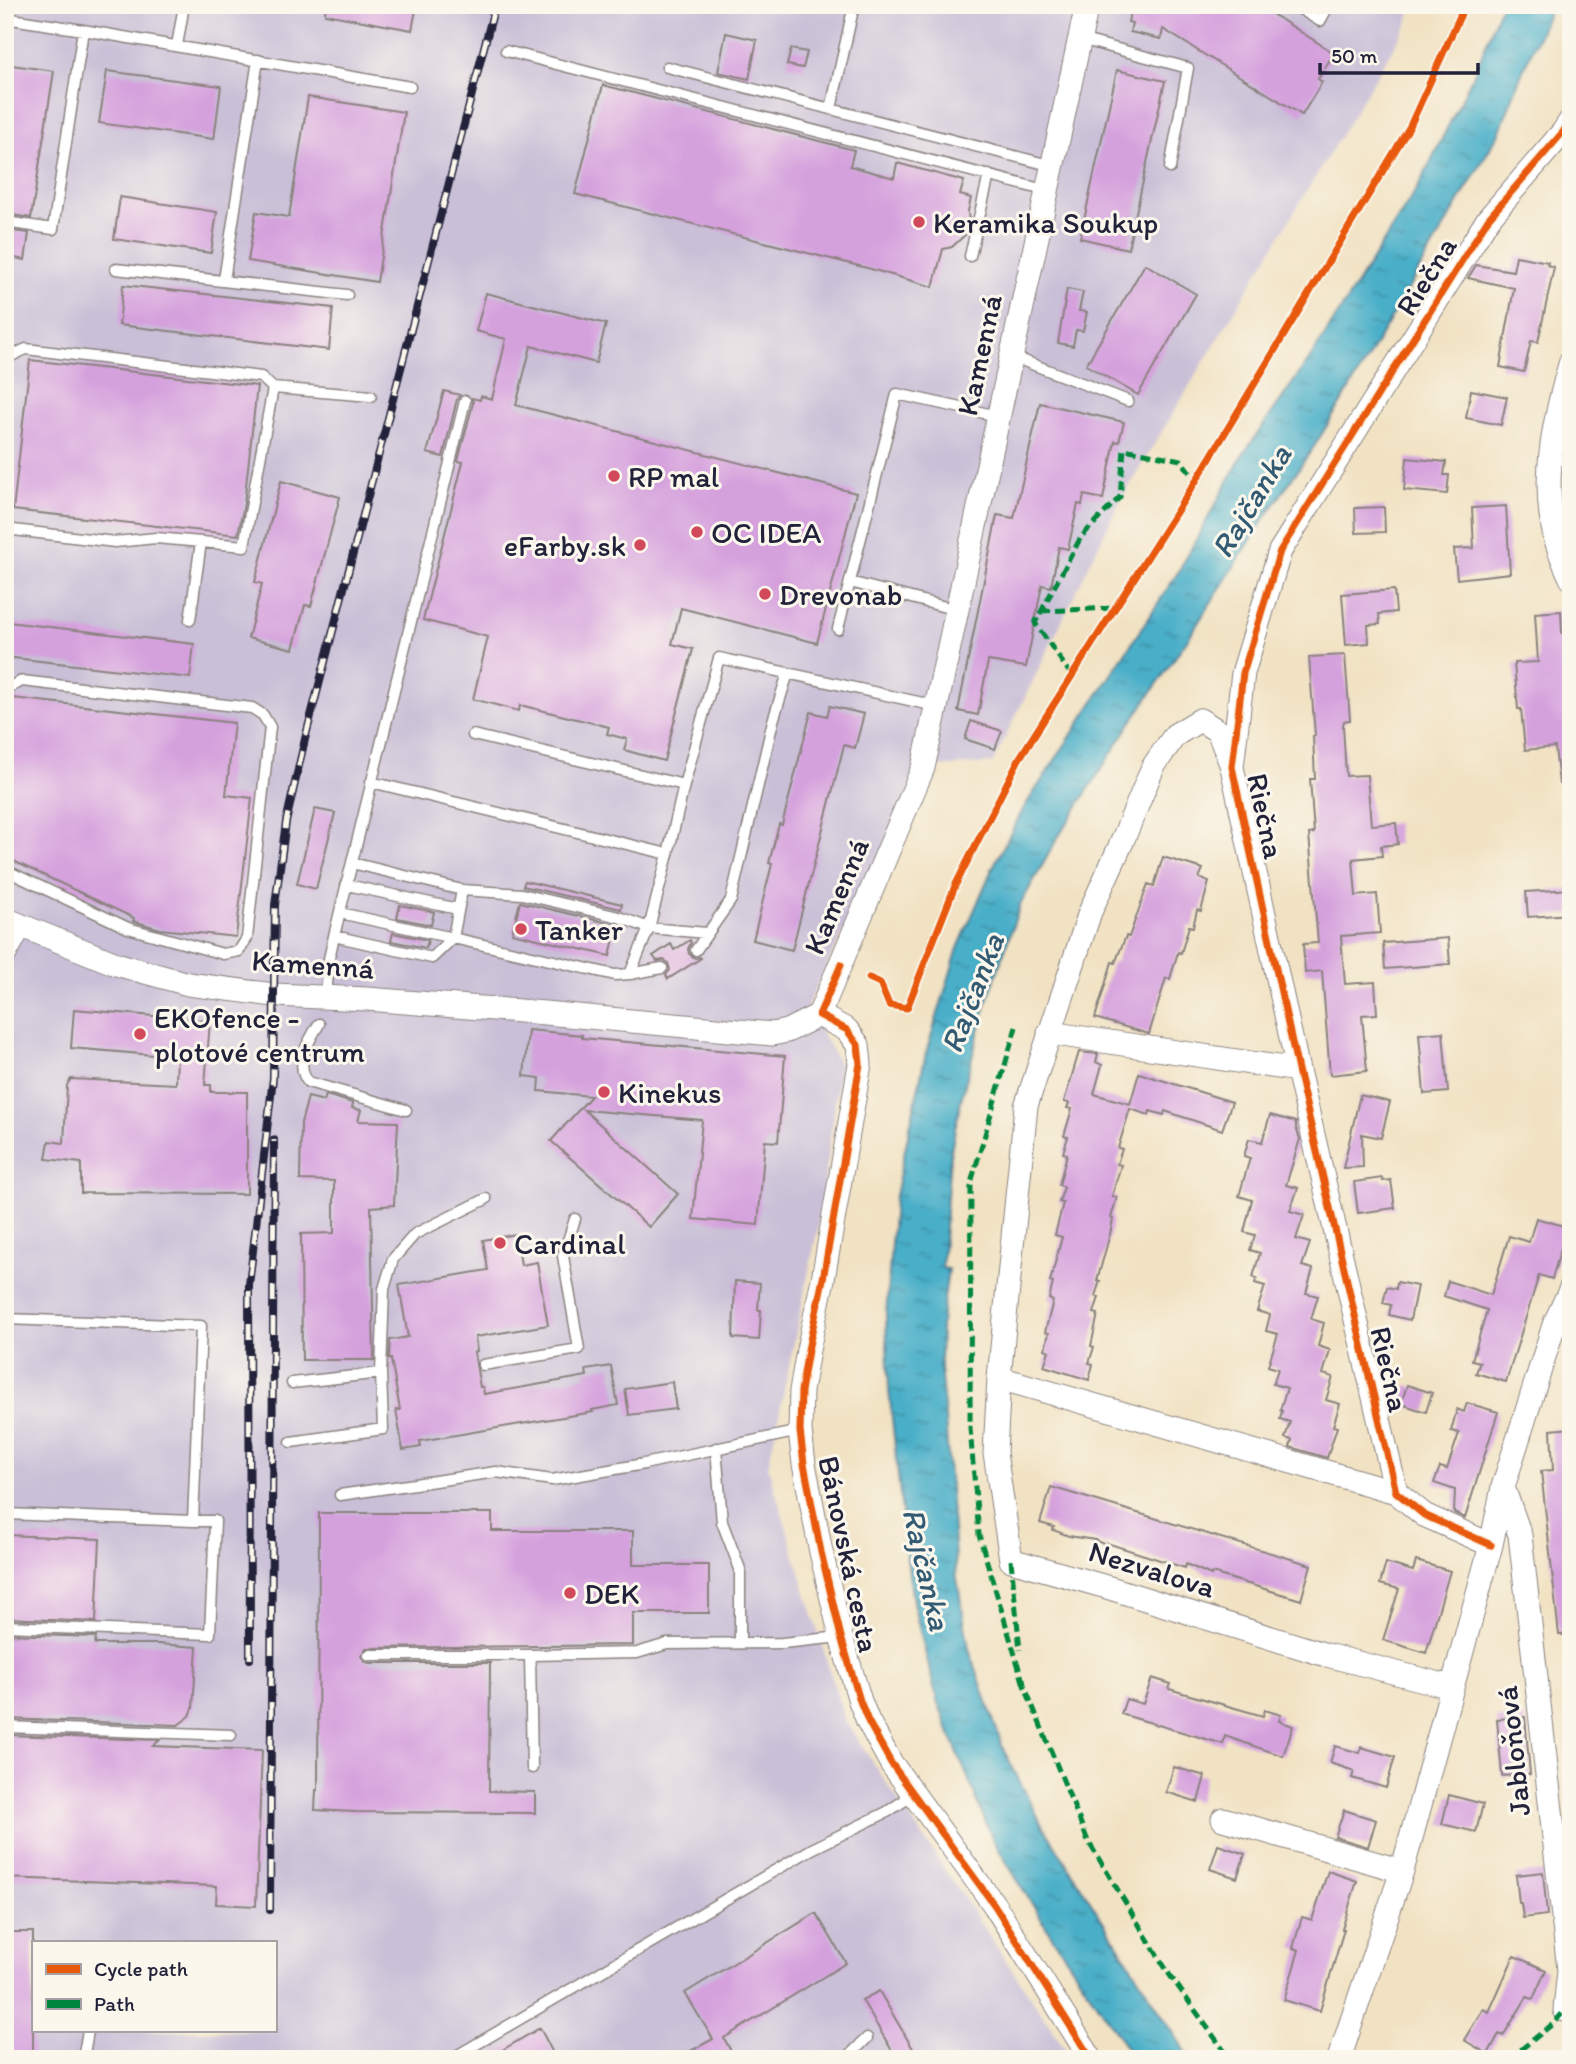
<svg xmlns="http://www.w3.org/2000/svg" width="1576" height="2064" font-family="Itim,sans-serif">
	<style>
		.industrial { fill: #c9bfd7; fill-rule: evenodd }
		.water { fill: url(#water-ripples); stroke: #366882; stroke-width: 2 }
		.building { fill: #d5a1dd }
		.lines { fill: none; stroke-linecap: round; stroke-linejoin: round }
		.lane-casing { stroke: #8a827f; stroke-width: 13 }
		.street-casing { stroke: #8a827f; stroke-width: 25 }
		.lane { stroke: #fff; stroke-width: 10 }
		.street { stroke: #fff; stroke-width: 23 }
		.rail-casing { stroke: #22223b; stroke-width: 8 }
		.rail { stroke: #fbf7ec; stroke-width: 5; stroke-dasharray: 16; stroke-linecap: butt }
		.quiet { stroke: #00873e; stroke-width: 5; stroke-dasharray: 10 5; stroke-linecap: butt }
		.cycleway-casing { stroke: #fbf7ec; stroke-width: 11 }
		.cycleway { stroke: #e8590c; stroke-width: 7 }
		.poi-dot { fill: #d1495b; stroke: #fbf7ec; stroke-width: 2.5 }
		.labels { text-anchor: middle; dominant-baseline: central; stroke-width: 6; stroke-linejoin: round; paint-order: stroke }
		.poi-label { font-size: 30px; fill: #22223b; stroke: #fbf7ec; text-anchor: start }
		.street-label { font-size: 30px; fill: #22223b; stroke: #fbf7ec }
		.water-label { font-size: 32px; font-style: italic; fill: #325a73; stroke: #fbf7ec }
	</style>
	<defs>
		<pattern id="water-ripples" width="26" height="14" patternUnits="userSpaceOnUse" patternTransform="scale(1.75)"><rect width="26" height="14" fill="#49afc8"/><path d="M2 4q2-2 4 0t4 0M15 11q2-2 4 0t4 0" fill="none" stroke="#3c8ea4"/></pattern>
	</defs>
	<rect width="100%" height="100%" fill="#fbf7ec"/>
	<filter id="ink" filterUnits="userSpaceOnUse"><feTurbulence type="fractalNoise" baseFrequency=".0143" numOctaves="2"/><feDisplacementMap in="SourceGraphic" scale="14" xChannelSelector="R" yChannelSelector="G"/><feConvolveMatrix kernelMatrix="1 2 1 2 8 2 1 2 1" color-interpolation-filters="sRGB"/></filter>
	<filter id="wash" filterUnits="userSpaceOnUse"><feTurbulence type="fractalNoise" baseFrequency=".00686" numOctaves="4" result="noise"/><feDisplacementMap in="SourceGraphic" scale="28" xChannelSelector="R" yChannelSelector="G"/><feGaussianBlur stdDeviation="1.57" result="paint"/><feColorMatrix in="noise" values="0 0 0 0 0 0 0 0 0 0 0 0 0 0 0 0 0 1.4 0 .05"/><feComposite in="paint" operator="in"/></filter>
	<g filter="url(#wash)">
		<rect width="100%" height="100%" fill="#f1e2c3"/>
		<path class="industrial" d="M5 5H1411L1407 25 1120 501 993 763 923 768 807 1006 840 1066 818 1227 768 1467 845 1721 1072 2059H5ZM33 1943H275V2031H33Z"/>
		<path class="water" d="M1501 5H1552L1524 68 1499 133 1352 385 1315 445 1261 524 1189 637 1130 724 1057 839 1020 905 985 1008 960 1104 950 1155 942 1268 948 1269 941 1322 940 1368 945 1417 956 1573 969 1649 1004 1751 1041 1823 1190 2059H1134L1051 1935 993 1840 938 1704 913 1602 906 1551 889 1390 886 1317 894 1200 926 1053 958 948 993 867 1025 806 1179 571 1242 456 1313 354 1418 187 1475 72Z"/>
		<g id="blocks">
			<path class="building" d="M326 5H417L412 30 325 14Z
				M1132 5H1258L1334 53 1318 79 1322 82 1302 115 1163 29 1161 39 1130 32 1132 23 1128 22Z
				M726 33 757 40 749 79 718 72Z
				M791 49 807 52 803 68 787 65Z
				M5 64 54 71 31 218 5 214Z
				M1117 70 1165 81 1128 249 1080 238Z
				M107 71 221 86 214 139 99 123Z
				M603 85 854 150 850 166 894 178 897 163 964 181 960 195 971 198 968 211 969 224 968 232 952 247 943 249 933 287 871 269 575 194Z
				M308 97 404 112 377 282 248 261 256 212 289 217Z
				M120 197 217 212 211 253 114 239Z
				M5 230 29 233 25 260 5 256Z
				M1516 256 1548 262 1547 265 1554 267 1538 342 1531 341 1524 372 1500 367 1514 288 1468 278 1476 265 1513 271Z
				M1145 264 1196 294 1138 395 1086 365Z
				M123 285 333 308 329 350 119 325Z
				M1067 289 1083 292 1079 311 1087 312 1083 331 1076 330 1073 346 1058 343Z
				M486 293 606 324 596 363 531 346 516 405 856 493 817 643 681 608 672 644 693 649 664 761 624 750 627 739 607 734 609 727 520 705 519 711 473 699 488 637 423 620 463 462 458 461 473 403 472 398 480 400 481 396 492 399 506 339 476 331Z
				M30 360 257 386 244 504 238 535 13 510Z
				M1471 390 1507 397 1501 425 1466 418Z
				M444 391 460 395 457 399 443 457 427 453Z
				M1040 403 1124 422 1119 442 1115 441 1103 499 1084 495 1082 505 1078 504 1068 549 1059 547 1051 587 1042 585 1026 667 988 661 978 715 958 711 997 515 1014 518Z
				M1407 458 1446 462 1444 475H1449L1447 494 1404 490Z
				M281 481 340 497 311 606 305 605 293 649 248 638 262 584 255 582Z
				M1506 506 1510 573 1457 579 1454 549 1474 548 1472 508Z
				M1384 507 1385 532 1356 533 1355 508Z
				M1394 590 1396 612 1379 614 1380 624 1368 625 1369 643 1346 645 1342 594Z
				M1561 611 1562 633 1569 632 1571 654V784H1559L1555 747 1525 750 1521 709H1518L1514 663 1538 662 1535 613Z
				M8 622 194 644 190 678 5 657Z
				M1345 655 1350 720 1344 721 1343 725 1346 776 1367 775 1371 825 1396 823 1398 844 1381 846 1382 856 1353 859 1356 896 1377 894 1380 933 1341 936 1345 984 1375 982 1377 1014 1362 1015 1367 1071 1330 1075 1322 971 1305 973 1303 944 1318 943 1309 834 1314 833 1310 779H1315L1313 736H1315L1309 657Z
				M13 698 234 723 226 795 252 798 236 937 160 929 133 921 134 918 5 857V735H9Z
				M830 706 864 714 855 748 844 745 792 950 753 940 772 864 769 863 779 824 782 825 811 712 827 716Z
				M971 721 1002 731 995 749 965 739Z
				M315 809 335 813 316 889 297 884Z
				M1163 857 1203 869 1199 878 1209 882 1201 911 1197 910 1193 927 1189 926 1181 953 1178 952 1170 979 1166 978 1149 1034 1095 1018 1112 962 1115 963 1126 936 1129 937 1148 884 1154 886Z
				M525 881 622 904 621 909 523 886Z
				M1571 889V914L1528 917 1526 892Z
				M520 902 617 925 610 956 512 933Z
				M400 905 434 912 431 925 397 918Z
				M393 933 428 940 426 948 391 941Z
				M1448 938 1450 964 1385 969 1383 943Z
				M690 940 691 943 688 949 689 954 695 958 700 957 701 958 668 979 666 975 670 970 668 963 664 960 657 961 653 956 671 944 674 950Z
				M74 1009 210 1021 205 1085H211V1092H247V1194L81 1193V1163L46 1159 49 1141 64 1143 67 1085 71 1079 176 1084 177 1057 71 1048Z
				M528 1030 582 1035V1038L785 1056 778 1142 765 1141 758 1225 693 1219 702 1120 584 1110 678 1194 649 1227 551 1141 591 1096 539 1091 540 1078 524 1076Z
				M1443 1032 1448 1092 1424 1094 1419 1034Z
				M1079 1052 1098 1054 1096 1062 1102 1065 1094 1094 1130 1104 1139 1073 1232 1102 1222 1130 1165 1111 1164 1115 1150 1111 1149 1115 1130 1109 1118 1148 1122 1149 1117 1164 1121 1165 1112 1196 1117 1197 1111 1218 1113 1219 1110 1234 1097 1281H1100L1095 1296 1099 1297 1094 1313 1098 1314 1091 1346 1094 1347 1089 1363 1093 1364 1089 1380 1044 1366 1049 1351 1045 1349 1049 1333 1045 1332 1053 1301 1049 1299 1053 1283 1050 1282 1062 1237 1055 1235 1063 1203 1059 1202 1064 1187 1059 1185 1067 1154 1063 1153 1068 1137 1064 1136 1072 1109 1067 1108 1069 1103 1064 1102Z
				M326 1095 353 1103 352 1108 361 1110 358 1121 398 1122 394 1205 371 1207 374 1360H302L301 1234 334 1233V1181L300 1180 301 1123 308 1097 324 1101Z
				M1360 1095 1390 1102 1381 1138 1362 1134 1363 1167 1343 1168Z
				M1270 1115 1296 1122V1128L1300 1139 1286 1185 1298 1188 1290 1211 1304 1215 1296 1239 1310 1243 1302 1266 1313 1269 1306 1293 1318 1296 1311 1319 1324 1323 1318 1346 1330 1350 1323 1374 1333 1377 1326 1400 1340 1404 1333 1426 1337 1427 1327 1458 1290 1447 1292 1440 1285 1438 1290 1422 1280 1419 1282 1411 1280 1410 1287 1388 1273 1384 1278 1369 1268 1366 1278 1334 1266 1331 1270 1315 1257 1311 1265 1286 1255 1283 1257 1278 1253 1277 1260 1253 1250 1250 1255 1235 1244 1232 1252 1200 1239 1196 1250 1158 1244 1156 1249 1139 1262 1142Z
				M1382 1178 1383 1181 1391 1180 1395 1208 1358 1213 1354 1182Z
				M1536 1218 1567 1227 1552 1279 1539 1275 1506 1382 1476 1373 1480 1362 1472 1360 1487 1310 1444 1296 1448 1281 1491 1295 1509 1236 1529 1242Z
				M516 1234 521 1265 537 1262 548 1325 475 1337 477 1351 474 1352 480 1387H483L484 1394 587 1376 586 1370 611 1366 618 1405 592 1410 593 1412 420 1441 421 1447 403 1450 396 1410H400L391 1359H389L390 1340 408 1337 399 1285 488 1270 483 1240Z
				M735 1281 760 1283 758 1310H761L759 1340 733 1338Z
				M1397 1282 1417 1286 1410 1320 1389 1315 1391 1305 1383 1303 1387 1287 1396 1289Z
				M672 1382 676 1409 629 1415 625 1389Z
				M1407 1385 1432 1393 1426 1412 1401 1404Z
				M1467 1403 1498 1412 1465 1518 1454 1513 1455 1490 1434 1483 1440 1467 1447 1469 1459 1433 1451 1431 1457 1409 1464 1412Z
				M1571 1428V1634L1559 1635 1541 1471 1553 1470 1551 1430Z
				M1051 1487 1311 1565 1301 1600 1212 1573 1211 1575 1186 1564 1185 1568 1107 1543V1546L1095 1540 1069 1536 1053 1530 1054 1527 1040 1523Z
				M319 1513H492V1531H633V1565H709V1613H633V1645L366 1648 361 1656 365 1661 369 1663H490L489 1791 535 1792V1813L356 1812 315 1810 316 1790H318Z
				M5 1535 100 1539 96 1622 5 1618Z
				M1416 1561 1450 1571 1426 1653 1383 1640 1399 1589 1380 1584 1386 1563 1413 1571Z
				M5 1634 96 1637 95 1644H158L197 1647 193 1708 190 1716 178 1725 5 1719Z
				M1152 1678 1171 1684 1169 1689 1263 1716 1265 1710 1281 1715 1279 1721 1293 1726 1283 1756 1225 1736 1223 1744 1121 1714 1126 1699 1143 1704Z
				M1525 1717 1530 1774 1502 1776 1497 1719Z
				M5 1735 160 1740 153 1746 262 1750 256 1906 216 1904 217 1886 5 1878Z
				M1335 1746 1360 1753 1361 1747 1395 1757 1386 1788 1352 1778 1354 1771 1330 1763Z
				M1174 1767 1205 1776 1198 1802 1166 1792Z
				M1449 1795 1483 1804 1476 1832 1442 1824Z
				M1344 1810 1376 1820 1368 1847 1335 1837Z
				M1218 1845 1245 1854 1237 1878 1210 1869Z
				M1328 1871 1357 1881 1342 1929H1344L1320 2011 1284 2000 1299 1950 1293 1948 1302 1917 1312 1920Z
				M1543 1872 1547 1915 1523 1918 1521 1903H1519L1516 1875Z
				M816 1913 846 1963 724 2038 735 2059H676L713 2039 685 1993Z
				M5 1932H33V2059H5Z
				M1514 1956 1546 1970 1533 1999 1527 1997 1503 2036 1499 2034 1488 2054 1464 2040 1483 2009 1489 2012Z
				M879 1991 919 2059H897L862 2000Z
				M540 2028 556 2059H487Z"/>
		</g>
	</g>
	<g filter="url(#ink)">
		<use href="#blocks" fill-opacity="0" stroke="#8a827f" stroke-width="2"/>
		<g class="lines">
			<defs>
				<path id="lane" d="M1294 5 1320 21 1329 5
					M5 18 83 30 410 87
					M1080 39 1188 68 1170 168
					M177 46 184 5
					M506 51 1048 191
					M667 67 1053 166
					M831 109 854 5
					M5 222 53 229 83 30
					M970 256 989 175
					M116 269 347 295
					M224 280 258 60
					M1011 356 1128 401
					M5 359 26 349 261 377 273 388 371 396
					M5 529 115 542 156 538 201 542
					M850 582 957 610
					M190 620 201 542 244 546 273 388
					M838 629 897 394 998 416
					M5 689 22 681 252 708 263 715 270 727 247 938 239 951 223 954 128 928 5 870
					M473 735 684 785
					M668 854 684 785 719 658 936 706
					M347 885 458 909
					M462 890 522 894 619 917 649 928 707 933
					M340 913 453 938 462 890 352 863
					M334 936 432 958 453 938 615 975 630 974 649 928 668 854 371 782
					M696 950 731 900 773 721 788 673
					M630 974 662 968
					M326 997 329 959 334 936 465 401
					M319 1024C309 1040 294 1064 308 1082L406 1110
					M5 1319 201 1326 193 1521 5 1514
					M483 1365 579 1349 563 1256 575 1219
					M292 1383 381 1373
					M291 1442 383 1429 381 1373 384 1289 393 1259 415 1234 486 1199
					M716 1448 722 1522 740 1569V1643
					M340 1495 496 1472 552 1480 644 1464 800 1431
					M5 1626 210 1634 215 1521H193
					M369 1655H530
					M5 1727 231 1735
					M532 1768 530 1655 637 1653 667 1644 782 1643 841 1637
					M83 2059 88 2031
					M451 2059 812 1849 887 1812 914 1794
					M846 2059 867 2038"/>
				<path id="street" d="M1571 361C1556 412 1542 473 1553 527 1556 544 1563 561 1571 578
					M1231 764 1218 731 1200 720 1175 735 1153 767 1121 844 1090 912 1026 1106 999 1378 995 1453 1011 1560 1110 1588 1323 1654 1451 1687
					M5 919 116 964 188 984 274 995 367 999 545 1013 772 1034 787 1031 819 1015 923 768 1087 5
					M5 954 20 926
					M819 1015 847 1030 858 1045 860 1064 823 1279 808 1350 801 1391 800 1431 804 1464 821 1552 841 1637 860 1701 868 1721 891 1763 995 1906 1091 2059
					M1049 1033 1298 1070
					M999 1378 1396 1492
					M1503 1487 1520 1535 1569 1970 1565 2010
					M1491 1545 1424 1515 1396 1492 1298 1070 1232 767 1243 673 1280 551 1488 219 1563 132 1571 120
					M1223 1819 1402 1871
					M1339 2059 1402 1871 1491 1545 1503 1487 1554 1325 1571 1288"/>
			</defs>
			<use href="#lane" class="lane-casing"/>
			<use href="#street" class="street-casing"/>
			<use href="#lane" class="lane"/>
			<use href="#street" class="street"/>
			<defs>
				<path id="rail" d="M250 1659 249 1285 273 1078 275 905 286 822 305 739 495 5
					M270 1910 274 1140"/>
			</defs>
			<use href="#rail" class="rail-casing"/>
			<use href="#rail" class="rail"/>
			<path class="quiet" d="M1041 611 1115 608
				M1072 676 1035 623 1081 537 1120 497 1124 449 1181 460 1196 481
				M1016 1027 971 1183 970 1428 979 1535 1024 1685
				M1011 1560 1020 1650
				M1023 1678 1024 1685 1088 1841 1169 1974 1230 2059
				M1509 2059 1554 2023 1565 2010"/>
			<defs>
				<path id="cycleway" d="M841 965 819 1015 847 1030 858 1045 860 1064 823 1279 808 1350 801 1391 800 1431 804 1464 821 1552 841 1637 860 1701 868 1721 891 1763 995 1906 1091 2059
					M869 978 880 983 889 1005 907 1008 955 886 1019 759 1196 481 1410 126 1465 5
					M1491 1545 1424 1515 1396 1492 1298 1070 1232 767 1243 673 1280 551 1488 219 1563 132 1571 120"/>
			</defs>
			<use href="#cycleway" class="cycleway-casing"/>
			<use href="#cycleway" class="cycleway"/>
		</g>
	</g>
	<g class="poi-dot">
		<circle cx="919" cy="222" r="7"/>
		<circle cx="614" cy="476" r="7"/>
		<circle cx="697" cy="532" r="7"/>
		<circle cx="640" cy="545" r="7"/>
		<circle cx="765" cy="594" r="7"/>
		<circle cx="521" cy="929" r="7"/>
		<circle cx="140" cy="1034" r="7"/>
		<circle cx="604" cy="1092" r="7"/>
		<circle cx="500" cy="1243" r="7"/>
		<circle cx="570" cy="1593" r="7"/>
	</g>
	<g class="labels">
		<g class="poi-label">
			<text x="933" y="222">Keramika Soukup</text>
			<text x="628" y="476">RP mal</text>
			<text x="711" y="532">OC IDEA</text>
			<text x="626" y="545" text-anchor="end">eFarby.sk</text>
			<text x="779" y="594">Drevonab</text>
			<text x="535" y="929">Tanker</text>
			<text x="154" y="1017">EKOfence -<tspan x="154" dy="34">plotové centrum</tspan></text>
			<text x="618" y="1092">Kinekus</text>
			<text x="514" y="1243">Cardinal</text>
			<text x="584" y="1593">DEK</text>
		</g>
		<g class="street-label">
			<text transform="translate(1426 276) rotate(-58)">Riečna</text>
			<text transform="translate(979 355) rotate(-78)">Kamenná</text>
			<text transform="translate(1266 816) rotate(78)">Riečna</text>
			<text transform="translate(836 896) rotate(-67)">Kamenná</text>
			<text transform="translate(313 964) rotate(4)">Kamenná</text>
			<text transform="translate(1390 1369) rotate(77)">Riečna</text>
			<text transform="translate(849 1554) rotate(78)">Bánovská cesta</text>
			<text transform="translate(1152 1569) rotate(17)">Nezvalova</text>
			<text transform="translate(1513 1751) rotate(-96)">Jabloňová</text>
		</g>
		<g class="water-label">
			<text transform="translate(1251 501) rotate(-59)">Rajčanka</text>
			<text transform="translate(972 993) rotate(-69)">Rajčanka</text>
			<text transform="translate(927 1569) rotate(77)">Rajčanka</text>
		</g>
	</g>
	<rect width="1576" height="2064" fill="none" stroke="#fbf7ec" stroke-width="28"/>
	<rect x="32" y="1941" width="245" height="91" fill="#fbf7ec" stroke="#a4a2a5" stroke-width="2"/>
	<rect x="46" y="1964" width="35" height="10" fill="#e8590c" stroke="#a4a2a5" stroke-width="2"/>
	<text x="94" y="1976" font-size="21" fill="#22223b">Cycle path</text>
	<rect x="46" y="1999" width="35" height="10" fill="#00873e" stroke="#a4a2a5" stroke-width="2"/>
	<text x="94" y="2011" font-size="21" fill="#22223b">Path</text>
	<path d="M1320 63v10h158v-10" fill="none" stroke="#22223b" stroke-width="3.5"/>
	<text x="1331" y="63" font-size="21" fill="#22223b" stroke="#fbf7ec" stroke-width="5" paint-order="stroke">50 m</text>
</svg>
